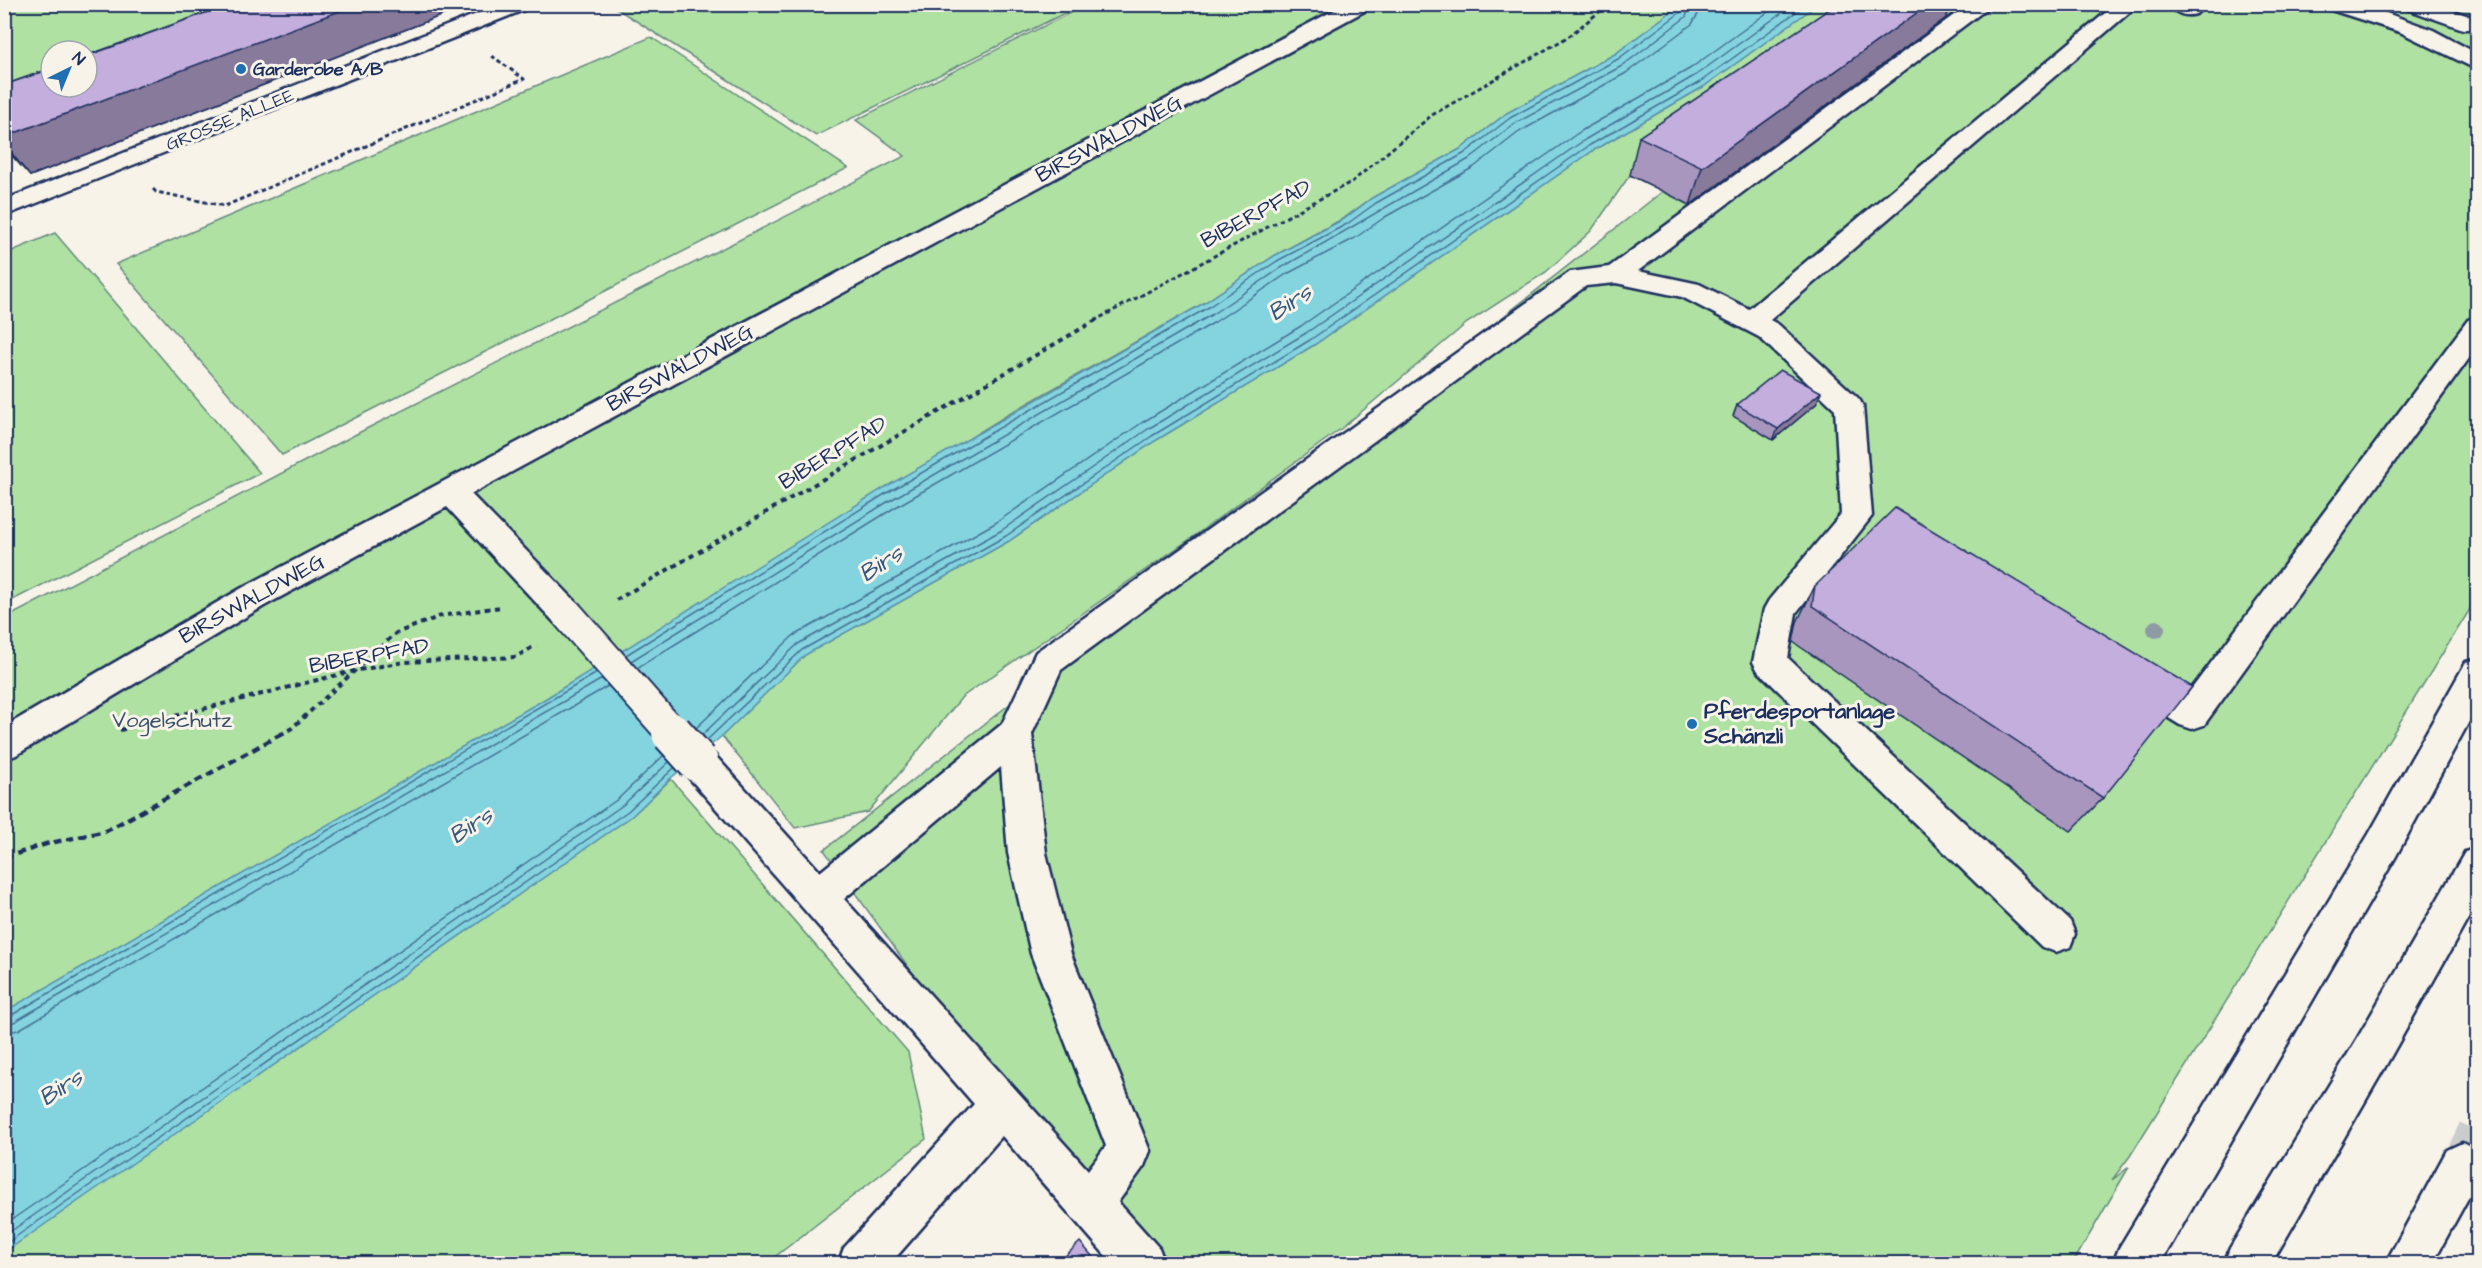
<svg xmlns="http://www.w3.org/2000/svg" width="2482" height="1268" font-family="'Architects Daughter',sans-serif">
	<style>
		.green { fill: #afe1a2; stroke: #658880; stroke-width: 1.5 }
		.water { fill: #84d4e0; stroke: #5a92ac; stroke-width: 1.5 }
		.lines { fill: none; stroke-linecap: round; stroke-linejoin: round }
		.shore { stroke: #457192; stroke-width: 1.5 }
		.highway-tunnel { stroke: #cbcccc; stroke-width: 40; stroke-dasharray: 40 20; stroke-linecap: butt }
		.minor-casing { stroke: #1b2f5e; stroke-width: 5 }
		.highway-casing { stroke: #1b2f5e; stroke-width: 5 }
		.path-far2 { stroke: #1b2f5e; stroke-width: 3; stroke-dasharray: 4.5 3; stroke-linecap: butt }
		.path-far1 { stroke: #1b2f5e; stroke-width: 4; stroke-dasharray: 5 4.5; stroke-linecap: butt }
		.path { stroke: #1b2f5e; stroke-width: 4.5; stroke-dasharray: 8 5; stroke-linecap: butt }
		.minor { fill: #f7f3e8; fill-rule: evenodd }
		.highway { fill: #f7f3e8; fill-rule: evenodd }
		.minor-bridge-far1-casing { stroke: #1b2f5e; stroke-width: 35; stroke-linecap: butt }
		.minor-bridge-casing { stroke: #1b2f5e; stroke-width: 44; stroke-linecap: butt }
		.minor-bridge-far1 { stroke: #f7f3e8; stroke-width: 31 }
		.minor-bridge { stroke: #f7f3e8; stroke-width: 40 }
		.tree { fill: #8e9ba4 }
		.wall { fill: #a896be; stroke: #1b2f5e; stroke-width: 1.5 }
		.shaded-wall { fill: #887a9b; stroke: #1b2f5e; stroke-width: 1.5 }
		.building { fill: #c3aedd; stroke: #1b2f5e; stroke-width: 1.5 }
		.poi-dot { fill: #1f6fb2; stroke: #f7f3e8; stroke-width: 2 }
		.labels { text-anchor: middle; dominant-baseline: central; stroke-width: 6; stroke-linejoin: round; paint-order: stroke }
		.far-poi-label { font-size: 18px; font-weight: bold; fill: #1b2f5e; stroke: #f7f3e8; text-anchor: start }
		.far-street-label { font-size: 18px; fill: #1b2f5e; stroke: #f7f3e8 }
		.street-label { font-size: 22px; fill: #1b2f5e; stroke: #f7f3e8 }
		.poi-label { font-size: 22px; font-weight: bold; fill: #1b2f5e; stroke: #f7f3e8; text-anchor: start }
		.park-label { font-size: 22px; fill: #39536c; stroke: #f7f3e8 }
		.water-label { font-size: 24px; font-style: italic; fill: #35587e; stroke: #f7f3e8 }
	</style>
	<rect width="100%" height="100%" fill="#f7f3e8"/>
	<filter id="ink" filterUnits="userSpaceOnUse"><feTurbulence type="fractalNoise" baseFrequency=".0167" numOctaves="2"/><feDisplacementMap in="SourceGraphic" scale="12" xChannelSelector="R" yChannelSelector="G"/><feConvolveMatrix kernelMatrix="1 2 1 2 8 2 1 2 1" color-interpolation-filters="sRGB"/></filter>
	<g filter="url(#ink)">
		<path class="green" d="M5 5H198L214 18 87 64V51H51V77L5 94Z
			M611 5H1081L816 136Z
			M1086 5H1680L1615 54 1507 113 1462 148 1372 198 1344 218 1274 256 1204 303 1014 411 545 699 5 1012 4 619 366 429 905 156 856 120Z
			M1817 5H2477V598L2130 1156 2112 1180 2129 1167 2073 1263H1122L824 850 1663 191 1630 175 1591 231 1546 272 1467 323 1342 428 1190 539 962 697 868 812 795 828 722 736 805 655 1009 541 1155 441 1314 345 1594 150 1703 87Z
			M651 37 848 168 282 455 116 264Z
			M55 233 260 473 5 604V254Z
			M671 779 908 1052 926 1139 767 1263 5 1264 4 1252 632 816Z"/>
		<path class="water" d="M1680 5H1817L1703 87 1594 150 1314 345 1155 441 1009 541 805 655 722 736 671 778 632 816 5 1252 4 1012 545 699 882 489 1204 303 1274 256 1344 219 1372 198 1462 148 1507 113 1615 54Z"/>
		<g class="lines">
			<path class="shore" d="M626 655 885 494 1207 308 1277 261 1347 224 1376 203 1465 153 1510 118 1618 59 1681 12 1683 4
				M631 661 889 501 1211 315 1281 268 1469 159 1514 124 1622 66 1686 17 1690 4
				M637 668 894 508 1215 322 1285 275 1355 238 1385 217 1474 167 1519 132 1626 73 1692 24 1698 14 1699 4
				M696 728 793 636 997 522 1143 422 1301 326 1581 131 1691 68 1779 4
				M702 735 798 644 1002 530 1148 429 1306 333 1586 139 1696 75 1794 4
				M707 740 802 650 1006 536 1152 436 1310 340 1590 145 1700 82 1807 4
				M4 1016H10L597 673
				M4 1024 14 1022 602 679
				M4 1033 18 1030 608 686
				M4 1225 618 799 663 756
				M4 1236 623 805 669 762
				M4 1245 628 811 674 768"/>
			<path class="highway-tunnel" d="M2462 1165 2478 1131"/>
			<defs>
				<path id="minor" d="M502 4H532L529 8 4 216V200Z
					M1346 4H1373L1370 8 471 494 579 605 583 614 579 623 567 627 555 623 447 507 264 606 16 755 4 760V727L242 588Z
					M1969 4H1993L1638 271 1699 284 1749 309 2116 4H2139L1770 320 1779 325 1859 399 1863 406 1872 516 1796 613 1788 658 2070 921 2075 934 2070 947 2056 952 2042 947 1758 671 1753 662 1764 609 1769 600 1841 514 1835 409 1759 337 1682 297 1616 283 1586 286 1061 670 1032 734 1046 853 1071 954 1150 1151 1144 1166 1118 1202 1159 1248 1165 1264H1113L1002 1136 890 1264H838L844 1248 974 1104 685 773 680 762 685 751 698 747 711 751 820 872 1002 724 1036 652 1570 272 1609 267ZM1001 767 1008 853 1031 954 1106 1146 1088 1170 844 899Z
					M2169 4H2195L2200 10 2196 14C2186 17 2175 14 2169 4Z
					M2322 4H2359L2378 10 2433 30 2478 54V70L2400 32 2325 8Z
					M2401 4H2433L2469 16 2478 14V29H2463L2404 8Z
					M2478 317V346L2204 725 2192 729 2180 725 2128 693 2123 683 2128 673C2150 666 2169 683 2187 695L2468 320Z"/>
				<path id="highway" d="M2478 659V705L2395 858 2160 1264H2113L2119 1248 2369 834 2466 662Z
					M2478 848V901L2385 1067 2271 1264H2224L2230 1248 2357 1039 2465 852Z
					M2462 1143 2477 1150 2478 1180 2432 1264H2385L2447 1150Z"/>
			</defs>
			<use href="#minor" class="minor-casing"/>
			<use href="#highway" class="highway-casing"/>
			<path class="path-far2" d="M153 189 156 192 225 206 524 79 492 56
				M1094 321 1353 181 1432 115 1568 37 1609 4"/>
			<path class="path-far1" d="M616 600 1096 320
				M120 730 353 671 404 662 516 657 536 645
				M280 735 292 728 396 633 441 616 500 607"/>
			<path class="path" d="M4 858 46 844 106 831 283 733"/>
			<use href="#minor" class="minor"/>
			<use href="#highway" class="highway"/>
			<defs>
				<path id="minor-bridge-far1" d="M567 614 674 735"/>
				<path id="minor-bridge" d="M672 733 698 762"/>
			</defs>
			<use href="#minor-bridge-far1" class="minor-bridge-far1-casing"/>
			<use href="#minor-bridge" class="minor-bridge-casing"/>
			<use href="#minor-bridge-far1" class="minor-bridge-far1"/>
			<use href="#minor-bridge" class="minor-bridge"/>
		</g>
		<circle class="tree" cx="2156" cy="629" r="9"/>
		<path class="wall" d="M230 4H471L30 176 4 147V85Z
			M1837 4H1952L1946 18 1690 205 1630 175 1639 137Z
			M1816 404 1773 440 1733 416 1737 405Z
			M1815 586 2103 798 2071 831 1793 642 1797 622Z"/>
		<path class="shaded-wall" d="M358 4H471L30 176 4 144V137Z
			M1929 4H1952L1946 18 1690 205 1702 167Z
			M1821 392 1816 404 1773 440 1778 429Z"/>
		<path class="building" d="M230 4H358L4 137V85L51 69V87H87V56Z
			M1837 4H1929L1702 167 1639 137Z
			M1780 370 1821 392 1778 429 1737 405Z
			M1895 508 2192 687 2103 798 1812 606 1815 586Z
			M1080 1242 1098 1263H1058Z"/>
	</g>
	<g class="poi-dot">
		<circle cx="241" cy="69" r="6"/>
		<circle cx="1692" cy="724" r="6"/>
	</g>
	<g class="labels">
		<g class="far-poi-label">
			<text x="253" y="69">Garderobe A/B</text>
		</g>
		<g class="far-street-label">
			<text transform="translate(230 120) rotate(-22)">GROSSE ALLEE</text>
		</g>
		<g class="street-label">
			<text transform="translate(1109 139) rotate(-28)">BIRSWALDWEG</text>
			<text transform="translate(1256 214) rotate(-28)">BIBERPFAD</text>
			<text transform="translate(680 368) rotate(-28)">BIRSWALDWEG</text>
			<text transform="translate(833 453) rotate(-31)">BIBERPFAD</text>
			<text transform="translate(252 599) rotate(-29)">BIRSWALDWEG</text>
			<text transform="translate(369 656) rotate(-10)">BIBERPFAD</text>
		</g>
		<g class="poi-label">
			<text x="1704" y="711">Pferdesportanlage<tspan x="1704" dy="25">Schänzli</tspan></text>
		</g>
		<g class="park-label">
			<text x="172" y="720">Vogelschutz</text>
		</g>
		<g class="water-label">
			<text transform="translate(1290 303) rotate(-33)">Birs</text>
			<text transform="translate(881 564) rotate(-33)">Birs</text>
			<text transform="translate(471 826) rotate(-33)">Birs</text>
			<text transform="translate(61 1088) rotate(-33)">Birs</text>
		</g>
	</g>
	<rect width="2482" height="1268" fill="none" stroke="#f7f3e8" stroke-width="24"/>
	<rect x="12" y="12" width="2458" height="1244" fill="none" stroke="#1b2f5e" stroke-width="2" filter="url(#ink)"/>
	<g transform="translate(69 69) rotate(43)"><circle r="28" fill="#f7f3e8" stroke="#9fa5b1" stroke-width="1.5"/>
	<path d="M0-4.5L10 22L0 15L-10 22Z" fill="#1f6fb2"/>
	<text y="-9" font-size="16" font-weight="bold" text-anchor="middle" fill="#1b2f5e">N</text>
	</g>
</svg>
